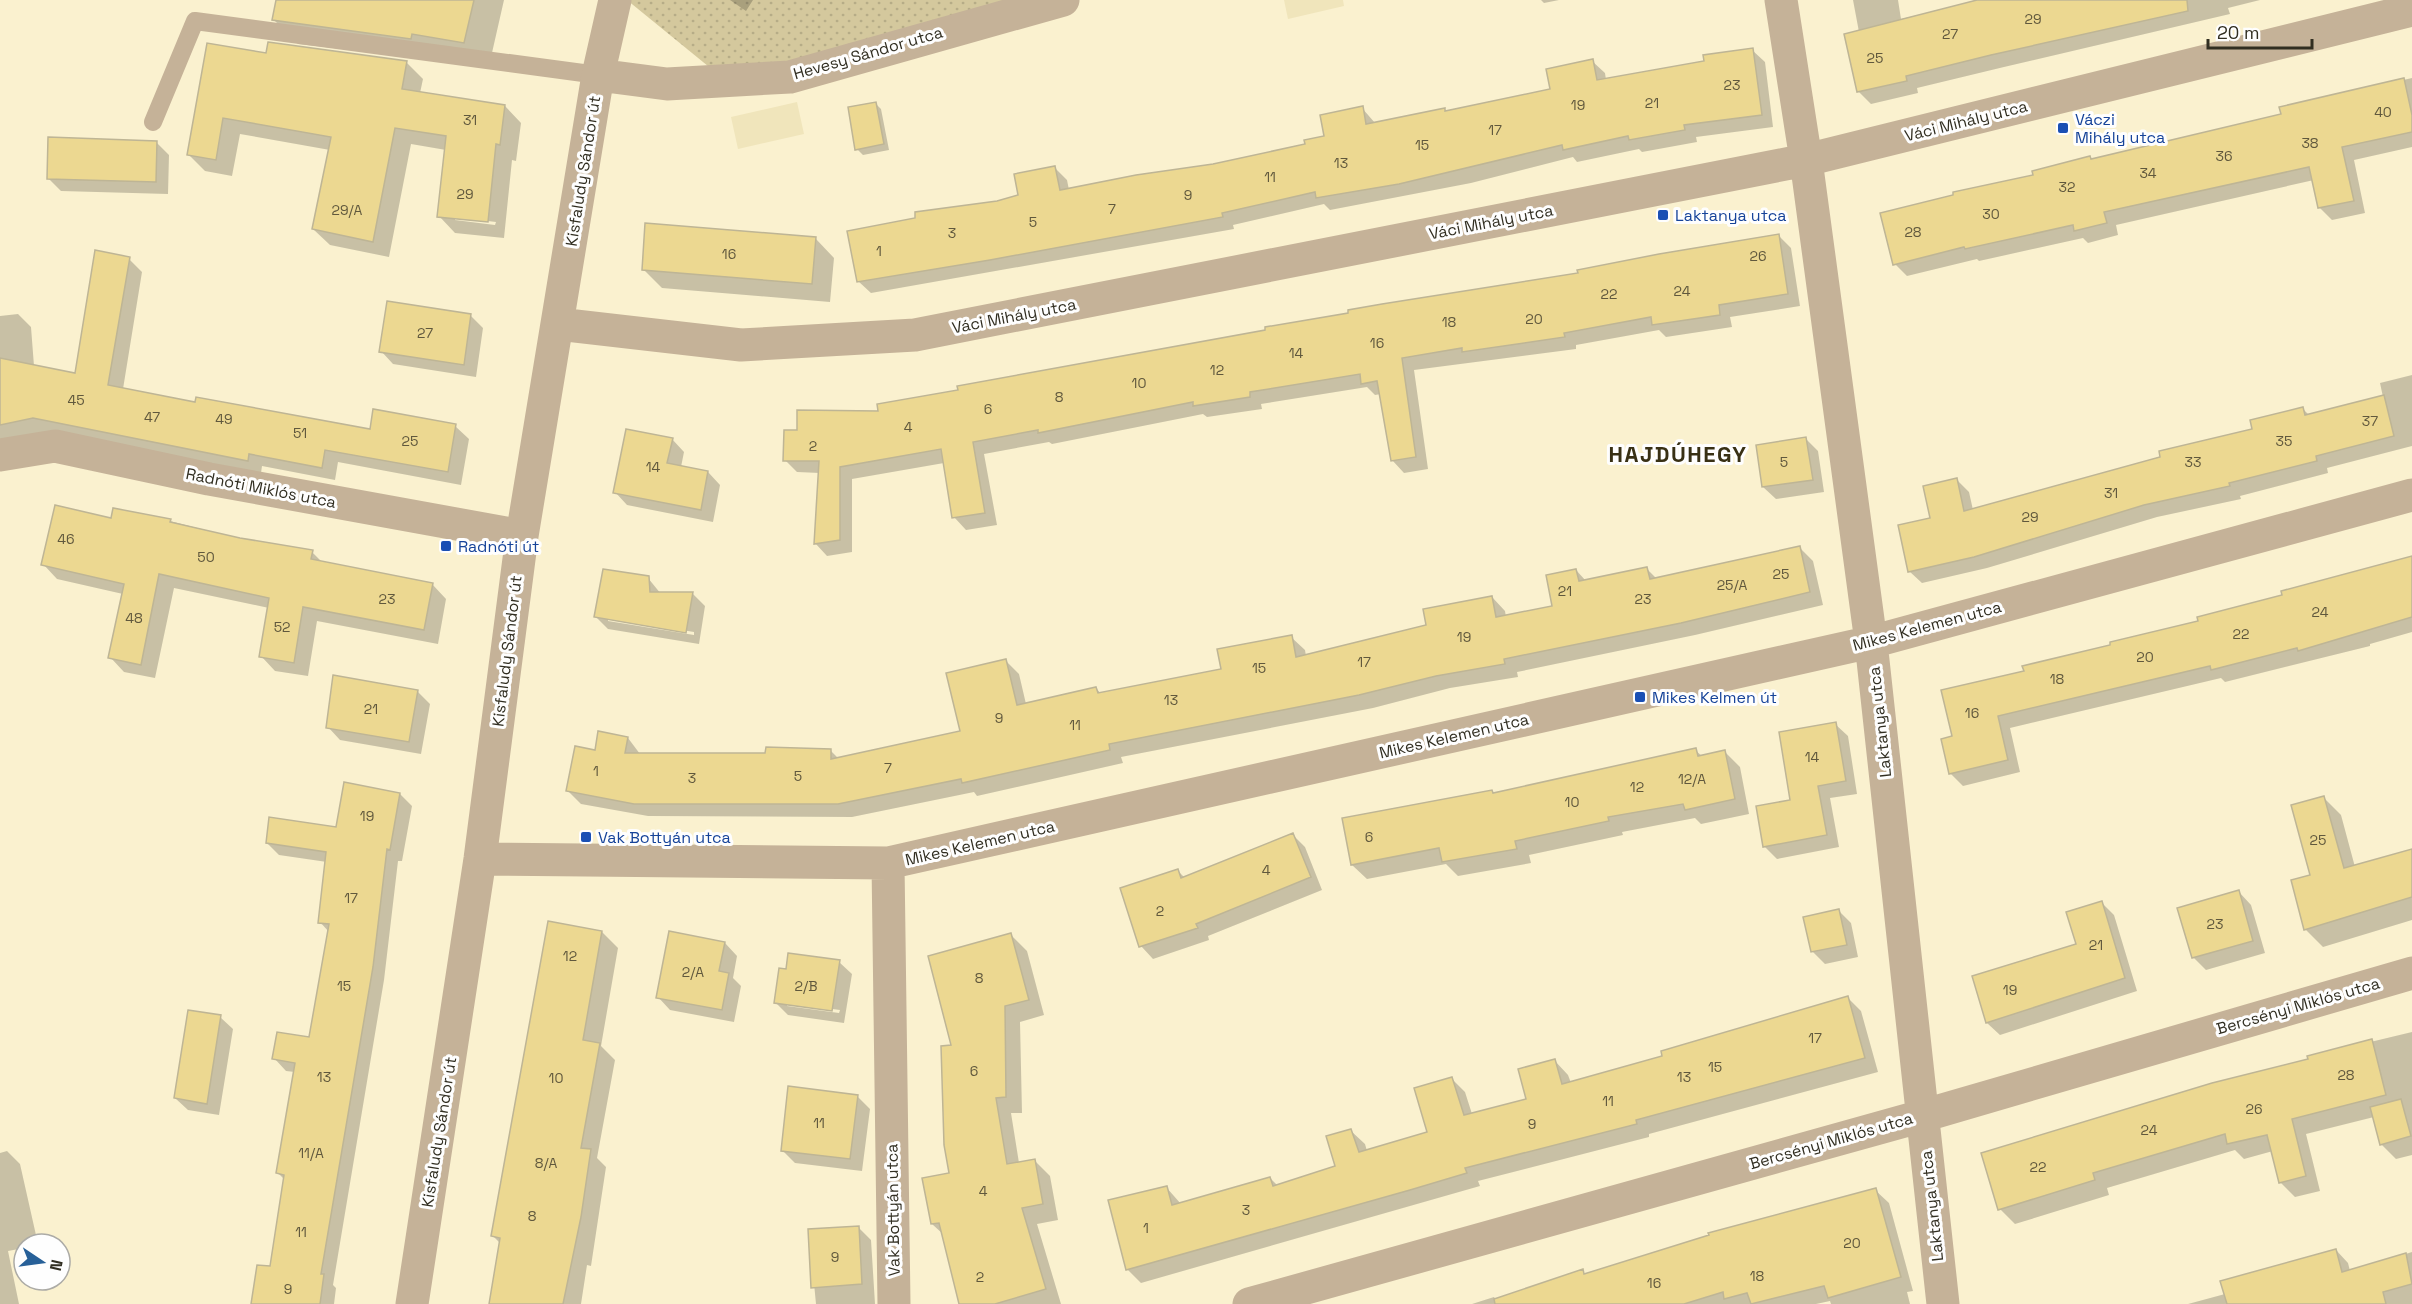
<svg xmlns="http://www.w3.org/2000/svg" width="2412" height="1304" font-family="'Space Grotesk',sans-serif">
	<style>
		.built { fill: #f0e5bb }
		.garden { fill: url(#garden-dots) }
		.shadow { fill: #0003; fill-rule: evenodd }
		.building { fill: #ecd891; stroke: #beb595; stroke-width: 1.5 }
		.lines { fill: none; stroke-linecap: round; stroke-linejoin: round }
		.lane { stroke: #c5b298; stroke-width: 18 }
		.street { stroke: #c5b298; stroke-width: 33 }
		.transit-dot { fill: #1a4fb4; stroke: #fefefe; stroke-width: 2 }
		.labels { text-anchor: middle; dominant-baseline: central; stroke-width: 6; stroke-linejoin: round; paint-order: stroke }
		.number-label { font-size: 14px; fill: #60583d }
		.street-label { font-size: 16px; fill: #312e21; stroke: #fefefe }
		.transit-label { font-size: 16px; fill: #164399; stroke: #fefefe; text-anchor: start }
		.district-label { font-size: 22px; font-weight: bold; letter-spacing: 1.5px; fill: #383014; stroke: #fefefe }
	</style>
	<defs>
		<pattern id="garden-dots" width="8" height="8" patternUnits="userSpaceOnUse" patternTransform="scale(1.5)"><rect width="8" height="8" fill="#d4c89d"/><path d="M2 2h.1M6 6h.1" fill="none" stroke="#b6ac87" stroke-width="1.8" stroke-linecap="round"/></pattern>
	</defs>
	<rect width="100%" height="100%" fill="#faf1cf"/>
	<path class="built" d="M1284 0H1343L1344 6 1288 19Z
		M797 102 804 134 738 149 731 117Z"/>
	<path class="garden" d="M627 0H1011L730 84Z"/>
	<path class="shadow" d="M278 0H504L489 66 298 44 274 20Z
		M730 0H753L746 11Z
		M1541 0H1559L1544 3Z
		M1853 0H1898L1901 19 1984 0H2260L2228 8 2230 14 2004 67 1917 88 1918 93 1871 104 1859 92 1845 36 1859 32Z
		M1752 50 1765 62 1773 127 1696 137 1697 142 1642 152 1639 149 1577 162 1573 157 1471 183 1330 210 1324 204 1233 225 1234 229 871 293 858 281 997 202 1020 196 1055 168 1067 180 1069 190 1214 166 1307 145 1326 137 1362 108 1375 123 1444 109 1447 113 1552 90 1592 61 1605 73 1606 80 1705 62Z
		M267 55 406 62 423 79 420 93 505 106 521 123 516 161 512 160 504 238 455 233 439 216 446 150 411 144 389 257 330 245 313 229 330 150 240 134 232 176 205 171 188 154ZM455 217 496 222 495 225 455 220Z
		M2412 78V147L2354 160 2365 213 2332 220 2320 208 2314 180 2116 225 2118 235 2088 243 2083 238 1979 261 1977 259 1907 276 1895 264 2035 176 2089 157 2092 160 2282 115 2281 108Z
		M875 103 881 109 889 150 863 155 857 149Z
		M156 142 169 155 168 194 61 191 48 178Z
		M1778 235 1791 248 1800 306 1730 317 1732 327 1666 337 1659 330 1576 345V349L1414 370 1428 469 1404 473 1392 460 1381 394 1375 395 1367 387 1261 404 1262 409 1207 417 1203 414 1052 444 1049 442 984 454 997 525 966 530 954 517 944 463 852 479V552L827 556 815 543 820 473 797 472 785 460 799 432 880 412Z
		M816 239 834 258 830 302 662 288 643 269Z
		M129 259 142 272 123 389 196 404 371 430 455 426 469 439 461 485 338 462 335 480 262 466 261 473 0 440V316L18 314 31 327 34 366 77 374Z
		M470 315 483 328 476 377 393 364 381 351Z
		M2412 375V446L2327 468 2328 473 2240 496 2241 499 2157 517 1987 568 1922 583 1909 571 1932 519 1957 480 1969 492 1973 510 2254 430 2303 409 2309 415 2383 397 2380 383Z
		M672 439 684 452 681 467 708 472 720 485 713 522 627 505 615 492Z
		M1806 439 1818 451 1824 492 1776 499 1763 487Z
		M112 519 170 521 240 539 312 552 323 563 432 584 446 599 438 644 317 621 308 676 275 671 261 656 269 608 174 588 155 678 124 672 110 657 123 594 57 579 43 564Z
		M1800 548 1813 561 1823 605 1695 635 1517 672 1518 677 1450 688 1373 708 1121 757 1123 763 977 796 974 792 852 817 648 816 581 804 568 791 597 752 628 738 640 754H767L830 750 839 759 961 732 1006 661 1019 674 1026 704 1096 688 1101 694 1222 670 1291 637 1305 650 1306 656 1428 626 1492 597 1505 611 1506 617 1554 607 1576 570 1586 581 1646 568 1657 579Z
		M2412 557V632L2370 644V646L2225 682 2221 678 2010 728 2020 772 1963 786 1950 773 1954 737 2025 672 2200 622Z
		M648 578 661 594H693L705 606 699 644 608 629 596 617ZM608 618 694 632V635L608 621Z
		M418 692 430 704 421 754 340 740 328 727Z
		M1835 724 1848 736 1857 794 1830 798 1839 847 1777 859 1764 846Z
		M1695 750 1703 757 1725 752 1740 767 1749 814 1701 824 1695 818 1622 832 1623 835 1529 855 1531 863 1458 876 1446 864 1367 879 1352 865 1491 791 1494 794Z
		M400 794 412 806 402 861H398L384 980 333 1285 336 1288 334 1304H253L271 1268 285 1180 278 1173 295 1072 286 1071 274 1058 311 1039 329 932 320 922 327 862 279 855 267 843 337 828Z
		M2324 798 2341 815 2355 867 2412 850V920L2323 947 2305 929Z
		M1293 835 1305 847 1322 890 1208 936 1209 940 1153 959 1141 946 1178 871 1185 878Z
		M2239 892 2251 905 2265 953 2206 970 2193 957Z
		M2102 903 2114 915 2137 991 2000 1035 1987 1023 2078 945Z
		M1839 911 1851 923 1858 957 1825 964 1812 951Z
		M602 932 618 948 601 1046 615 1060 597 1158 606 1167 591 1266 587 1265 581 1304H491L500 1243 493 1236Z
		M1011 935 1027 951 1044 1015 1020 1022 1022 1113H1011L1019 1163 1034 1160 1050 1176 1058 1220 1037 1224 1061 1304H961L944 1235 932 1224 951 1175 953 1047Z
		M725 943 737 956 733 978 741 986 734 1022 670 1010 658 997Z
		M839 962 852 974 844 1023 788 1015 775 1002ZM787 1003 840 1010 839 1013 787 1006Z
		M1847 997 1861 1011 1878 1072 1649 1134V1137L1478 1181 1480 1186 1141 1283 1127 1269 1166 1187 1181 1204 1270 1178 1278 1186 1336 1167 1351 1131 1365 1144 1367 1151 1429 1133 1452 1079 1465 1092 1472 1114 1527 1100 1555 1061 1568 1075 1571 1083 1664 1057Z
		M220 1017 233 1029 219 1115 188 1110 175 1098Z
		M2412 1032V1155L2396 1159 2381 1144 2374 1117 2306 1134 2320 1191 2295 1197 2280 1182 2273 1151 2244 1159 2235 1150 2107 1188 2109 1195 2015 1224 2000 1209 1983 1154 2309 1061 2308 1057Z
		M857 1096 870 1109 862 1171 795 1163 782 1150Z
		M7 1151 20 1164 38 1244H24V1248L8 1251 19 1304H0V1153Z
		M1875 1190 1889 1203 1913 1291 1907 1292 1910 1304H1831L1830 1301 1816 1304H1472L1494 1297 1496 1300 1582 1271 1586 1275Z
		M859 1228 871 1240 875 1304H816L809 1231Z
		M2336 1250 2348 1263 2350 1271 2412 1252V1304H2188L2225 1294Z"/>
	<path class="building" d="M276 0H474L464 43 412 34 411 39 272 20Z
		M1977 0H2187L2188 11 1991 55 1906 76 1907 81 1857 92 1844 34Z
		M268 42 407 61 402 89 505 105 500 145 496 144 488 222 437 217 446 136 395 128 373 242 312 229 331 137 223 118 216 160 187 155 207 43 266 53Z
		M1753 48 1762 115 1684 125 1685 130 1629 140 1628 136 1563 150 1562 145 1399 184 1316 198 1315 192 1222 213 1223 217 990 260 857 282 847 231 915 218V212L997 201 1018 195 1014 174 1055 166 1060 190 1136 175 1213 164 1305 144 1304 140 1324 136 1320 115 1363 106 1366 124 1445 108V111L1550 89 1546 69 1593 59 1597 80 1704 61 1703 55Z
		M2404 78 2412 115V132L2342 147 2354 201 2318 208 2309 167 2104 212 2107 223 2074 231 2073 225 1965 249 1964 247 1893 265 1880 213 1953 195V192L2033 175 2032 171 2090 156 2091 159 2281 114 2279 107Z
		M876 102 884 144 855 150 848 107Z
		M48 137 157 141 156 182 47 179Z
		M645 223 816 237 812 284 642 270Z
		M1779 234 1788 294 1719 305 1720 315 1652 325 1651 317 1564 333 1565 337 1462 352V348L1402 358 1416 457 1391 461 1377 381 1361 384 1360 374 1250 392V397L1193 406V402L1038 433V430L973 442 985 513 952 518 941 449 840 467V540L814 544 819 461H783L784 430H797V410L878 411 877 404 958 390 957 386 1265 330V327L1348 313V310L1382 304 1578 273 1577 270 1659 254Z
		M95 250 130 257 108 385 195 402 196 397 370 429 373 409 456 424 448 472 325 450 322 468 249 454 248 461 33 418 0 425V358L75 373Z
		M387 301 471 314 464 365 379 352Z
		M2384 395 2394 436 2316 456 2317 461 2229 483 2230 486 2144 505 1974 557 1908 572 1898 525 1930 518 1923 486 1957 478 1964 511 2160 457 2159 451 2252 429 2250 420 2303 407 2305 415Z
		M626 429 673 438 667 463 708 471 701 510 613 493Z
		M1806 437 1813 480 1762 487 1756 445Z
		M55 505 111 518 113 508 171 519 170 522 240 538 313 550 311 559 433 583 424 630 303 607 294 663 259 657 269 598 159 574 141 665 108 658 124 584 41 565Z
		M1800 546 1810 592 1681 623 1504 659 1505 664 1436 676 1359 695 1109 744 1110 750 962 783 961 779 838 804H634L566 791 575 746 595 750 598 731 628 737 625 753H765L766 747 831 749V759L960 731 946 673 1006 659 1017 705 1096 687 1098 693 1221 669 1217 649 1292 635 1296 657 1426 625 1423 609 1492 596 1496 617 1552 606 1546 575 1576 569 1579 581 1647 567 1650 579Z
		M2412 556V617L2298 651 2297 648 2211 670 2210 666 1998 716 2008 760 1949 774 1941 739 1952 736 1941 690 2024 671 2022 666 2110 645V642L2198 621 2197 617 2282 595 2281 591Z
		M603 569 649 576 650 592H693L686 633 594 617Z
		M333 675 418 690 409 742 326 728Z
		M1836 722 1846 781 1818 786 1827 835 1763 847 1756 806 1790 800 1779 732Z
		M1696 748 1698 756 1725 750 1735 799 1685 810 1683 804 1608 817 1609 821 1515 841 1517 849 1442 862 1439 848 1351 865 1342 818 1492 790 1493 793Z
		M344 782 400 793 390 850 387 849 373 967 321 1274H324L320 1304H251L257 1265 270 1266 284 1175 276 1173 295 1063 272 1059 277 1032 309 1037 329 924 318 923 326 852 266 843 269 817 336 827Z
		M2324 796 2344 868 2412 849V897L2304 930 2291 880 2310 875 2291 805Z
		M1293 833 1311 877 1196 924 1198 928 1139 947 1120 888 1178 869 1181 878Z
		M2239 890 2253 941 2192 958 2177 908Z
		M2102 901 2125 978 1986 1023 1972 976 2076 944 2066 912Z
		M1839 909 1847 945 1811 952 1803 917Z
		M548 921 602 931 583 1040 600 1043 581 1148 591 1149 581 1217 563 1304H489L500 1238 491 1236Z
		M669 931 725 942 719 971 729 973 722 1010 656 998Z
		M1011 933 1029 1000 1005 1006 1006 1097 996 1098 1007 1164 1035 1159 1043 1204 1022 1208 1046 1289 995 1304H959L939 1223 931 1224 922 1178 949 1173 944 1145 941 1046 951 1045 928 956Z
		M788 953 840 960 832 1011 774 1003 779 968 786 969Z
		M1848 996 1865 1058 1636 1120 1637 1124 1465 1168 1467 1173 1410 1190 1126 1270 1108 1200 1167 1186 1172 1205 1270 1177 1273 1186 1335 1166 1326 1136 1351 1129 1359 1152 1427 1132 1414 1088 1452 1077 1464 1115 1526 1099 1518 1069 1555 1059 1562 1084 1662 1056 1661 1051Z
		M188 1010 221 1015 207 1104 174 1098Z
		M2372 1039 2386 1095 2292 1119 2306 1176 2279 1183 2267 1135 2227 1144 2225 1134 2093 1173 2095 1180 1998 1210 1981 1153 2212 1083 2308 1059 2307 1056Z
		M788 1086 858 1095 850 1159 781 1151Z
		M2401 1099 2411 1136 2380 1145 2370 1107Z
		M1876 1188 1901 1277 1828 1298 1824 1286 1751 1304 1747 1293 1724 1299 1723 1292 1684 1304H1495L1494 1299 1583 1269 1584 1274 1709 1235 1708 1233Z
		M859 1226 862 1284 811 1288 808 1229Z
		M2336 1249 2342 1272 2406 1253 2412 1284 2383 1292 2386 1304H2227L2220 1281Z"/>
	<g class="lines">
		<path class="lane" d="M153 122 195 21 598 75"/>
		<path class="street" d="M1781 0 1806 160 1871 642 1943 1304
			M598 75 667 84 790 77 1063 0
			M558 324 741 345 915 335 1806 160 2412 10
			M0 455 55 446 209 479 522 536
			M480 859 888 863 1871 642 2412 495
			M888 863 894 1304
			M412 1304 480 859 522 536 598 75 615 0
			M1249 1304 1922 1116 2412 973"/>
	</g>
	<g class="transit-dot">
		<rect x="2057" y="122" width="12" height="12" rx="3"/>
		<rect x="1657" y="209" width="12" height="12" rx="3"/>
		<rect x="440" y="540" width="12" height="12" rx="3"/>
		<rect x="1634" y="691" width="12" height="12" rx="3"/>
		<rect x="580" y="831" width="12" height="12" rx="3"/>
	</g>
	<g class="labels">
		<g class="number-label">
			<text x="2033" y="19">29</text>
			<text x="1950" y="34">27</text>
			<text x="1875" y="58">25</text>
			<text x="1732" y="85">23</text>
			<text x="1652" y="103">21</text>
			<text x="1578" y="105">19</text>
			<text x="2383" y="112">40</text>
			<text x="470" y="120">31</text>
			<text x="1495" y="130">17</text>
			<text x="2310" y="143">38</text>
			<text x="1422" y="145">15</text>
			<text x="2224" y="156">36</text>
			<text x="1341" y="163">13</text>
			<text x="2148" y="173">34</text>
			<text x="1270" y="177">11</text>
			<text x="2067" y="187">32</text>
			<text x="465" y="194">29</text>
			<text x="1188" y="195">9</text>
			<text x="1112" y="209">7</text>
			<text x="347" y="210">29/A</text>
			<text x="1991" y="214">30</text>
			<text x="1033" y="222">5</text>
			<text x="1913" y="232">28</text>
			<text x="952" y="233">3</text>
			<text x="879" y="251">1</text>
			<text x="729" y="254">16</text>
			<text x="1758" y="256">26</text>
			<text x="1682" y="291">24</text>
			<text x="1609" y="294">22</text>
			<text x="1534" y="319">20</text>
			<text x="1449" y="322">18</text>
			<text x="425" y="333">27</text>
			<text x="1377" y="343">16</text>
			<text x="1296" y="353">14</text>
			<text x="1217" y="370">12</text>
			<text x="1139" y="383">10</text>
			<text x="1059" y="397">8</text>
			<text x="76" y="400">45</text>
			<text x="988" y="409">6</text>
			<text x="152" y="417">47</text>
			<text x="224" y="419">49</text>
			<text x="2370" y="421">37</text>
			<text x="908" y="427">4</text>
			<text x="300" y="433">51</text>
			<text x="410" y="441">25</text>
			<text x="2284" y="441">35</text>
			<text x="813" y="446">2</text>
			<text x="1784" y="462">5</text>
			<text x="2193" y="462">33</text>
			<text x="653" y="467">14</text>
			<text x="2111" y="493">31</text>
			<text x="2030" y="517">29</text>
			<text x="66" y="539">46</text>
			<text x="206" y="557">50</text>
			<text x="1781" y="574">25</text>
			<text x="1732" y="585">25/A</text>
			<text x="1565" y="591">21</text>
			<text x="387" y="599">23</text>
			<text x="1643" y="599">23</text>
			<text x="2320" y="612">24</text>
			<text x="134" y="618">48</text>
			<text x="282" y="627">52</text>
			<text x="2241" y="634">22</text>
			<text x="1464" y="637">19</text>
			<text x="2145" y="657">20</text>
			<text x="1364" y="662">17</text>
			<text x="1259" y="668">15</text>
			<text x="2057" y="679">18</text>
			<text x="1171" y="700">13</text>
			<text x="371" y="709">21</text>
			<text x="1972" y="713">16</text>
			<text x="999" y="718">9</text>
			<text x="1075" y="725">11</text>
			<text x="1812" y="757">14</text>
			<text x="888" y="768">7</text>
			<text x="596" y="771">1</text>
			<text x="798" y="776">5</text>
			<text x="692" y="778">3</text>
			<text x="1692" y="779">12/A</text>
			<text x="1637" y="787">12</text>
			<text x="1572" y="802">10</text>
			<text x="367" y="816">19</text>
			<text x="1369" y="837">6</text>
			<text x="2318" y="840">25</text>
			<text x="1266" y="870">4</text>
			<text x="351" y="898">17</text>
			<text x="1160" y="911">2</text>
			<text x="2215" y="924">23</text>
			<text x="2096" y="945">21</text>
			<text x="570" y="956">12</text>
			<text x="693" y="972">2/A</text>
			<text x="979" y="978">8</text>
			<text x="344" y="986">15</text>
			<text x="806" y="986">2/B</text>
			<text x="2010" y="990">19</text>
			<text x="1815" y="1038">17</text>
			<text x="1715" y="1067">15</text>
			<text x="974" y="1071">6</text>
			<text x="2346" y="1075">28</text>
			<text x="324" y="1077">13</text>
			<text x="1684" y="1077">13</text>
			<text x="556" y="1078">10</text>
			<text x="1608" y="1101">11</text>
			<text x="2254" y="1109">26</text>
			<text x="819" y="1123">11</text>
			<text x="1532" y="1124">9</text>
			<text x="2149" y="1130">24</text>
			<text x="311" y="1153">11/A</text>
			<text x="546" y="1163">8/A</text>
			<text x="2038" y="1167">22</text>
			<text x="983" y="1191">4</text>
			<text x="1246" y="1210">3</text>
			<text x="532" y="1216">8</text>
			<text x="1146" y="1228">1</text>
			<text x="301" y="1232">11</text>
			<text x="1852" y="1243">20</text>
			<text x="835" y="1257">9</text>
			<text x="1757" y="1276">18</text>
			<text x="980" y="1277">2</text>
			<text x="1654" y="1283">16</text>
			<text x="288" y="1289">9</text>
		</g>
		<g class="street-label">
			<text transform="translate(868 53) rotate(-16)">Hevesy Sándor utca</text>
			<text transform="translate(1966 121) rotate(-14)">Váci Mihály utca</text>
			<text transform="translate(583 171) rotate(-81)">Kisfaludy Sándor út</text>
			<text transform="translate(1491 222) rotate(-11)">Váci Mihály utca</text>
			<text transform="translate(1014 316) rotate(-11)">Váci Mihály utca</text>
			<text transform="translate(261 488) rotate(11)">Radnóti Miklós utca</text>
			<text transform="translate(1927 626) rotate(-15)">Mikes Kelemen utca</text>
			<text transform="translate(507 651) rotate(-83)">Kisfaludy Sándor út</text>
			<text transform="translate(1880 722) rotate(-96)">Laktanya utca</text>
			<text transform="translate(1454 736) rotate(-13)">Mikes Kelemen utca</text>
			<text transform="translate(980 843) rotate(-13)">Mikes Kelemen utca</text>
			<text transform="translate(2298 1006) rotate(-16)">Bercsényi Miklós utca</text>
			<text transform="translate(439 1132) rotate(-81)">Kisfaludy Sándor út</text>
			<text transform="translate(1831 1141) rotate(-16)">Bercsényi Miklós utca</text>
			<text transform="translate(1932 1206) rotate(-96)">Laktanya utca</text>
			<text transform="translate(893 1210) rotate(-91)">Vak Bottyán utca</text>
		</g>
		<g class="transit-label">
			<text x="2075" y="119">Váczi<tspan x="2075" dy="18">Mihály utca</tspan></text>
			<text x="1675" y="215">Laktanya utca</text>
			<text x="458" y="546">Radnóti út</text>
			<text x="1652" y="697">Mikes Kelmen út</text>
			<text x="598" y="837">Vak Bottyán utca</text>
		</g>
		<g class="district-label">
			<text x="1678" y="454">HAJDÚHEGY</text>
		</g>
	</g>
	<g transform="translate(42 1262) rotate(103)"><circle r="28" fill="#fefefe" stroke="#acaba6" stroke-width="1.5"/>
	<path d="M0-4.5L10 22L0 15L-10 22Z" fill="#276098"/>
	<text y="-9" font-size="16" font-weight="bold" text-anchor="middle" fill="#312e21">N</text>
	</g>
	<path d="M2208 39v9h104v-9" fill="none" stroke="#312e21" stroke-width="3"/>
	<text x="2217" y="39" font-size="18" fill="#312e21" stroke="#fefefe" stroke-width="4.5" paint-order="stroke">20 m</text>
</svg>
